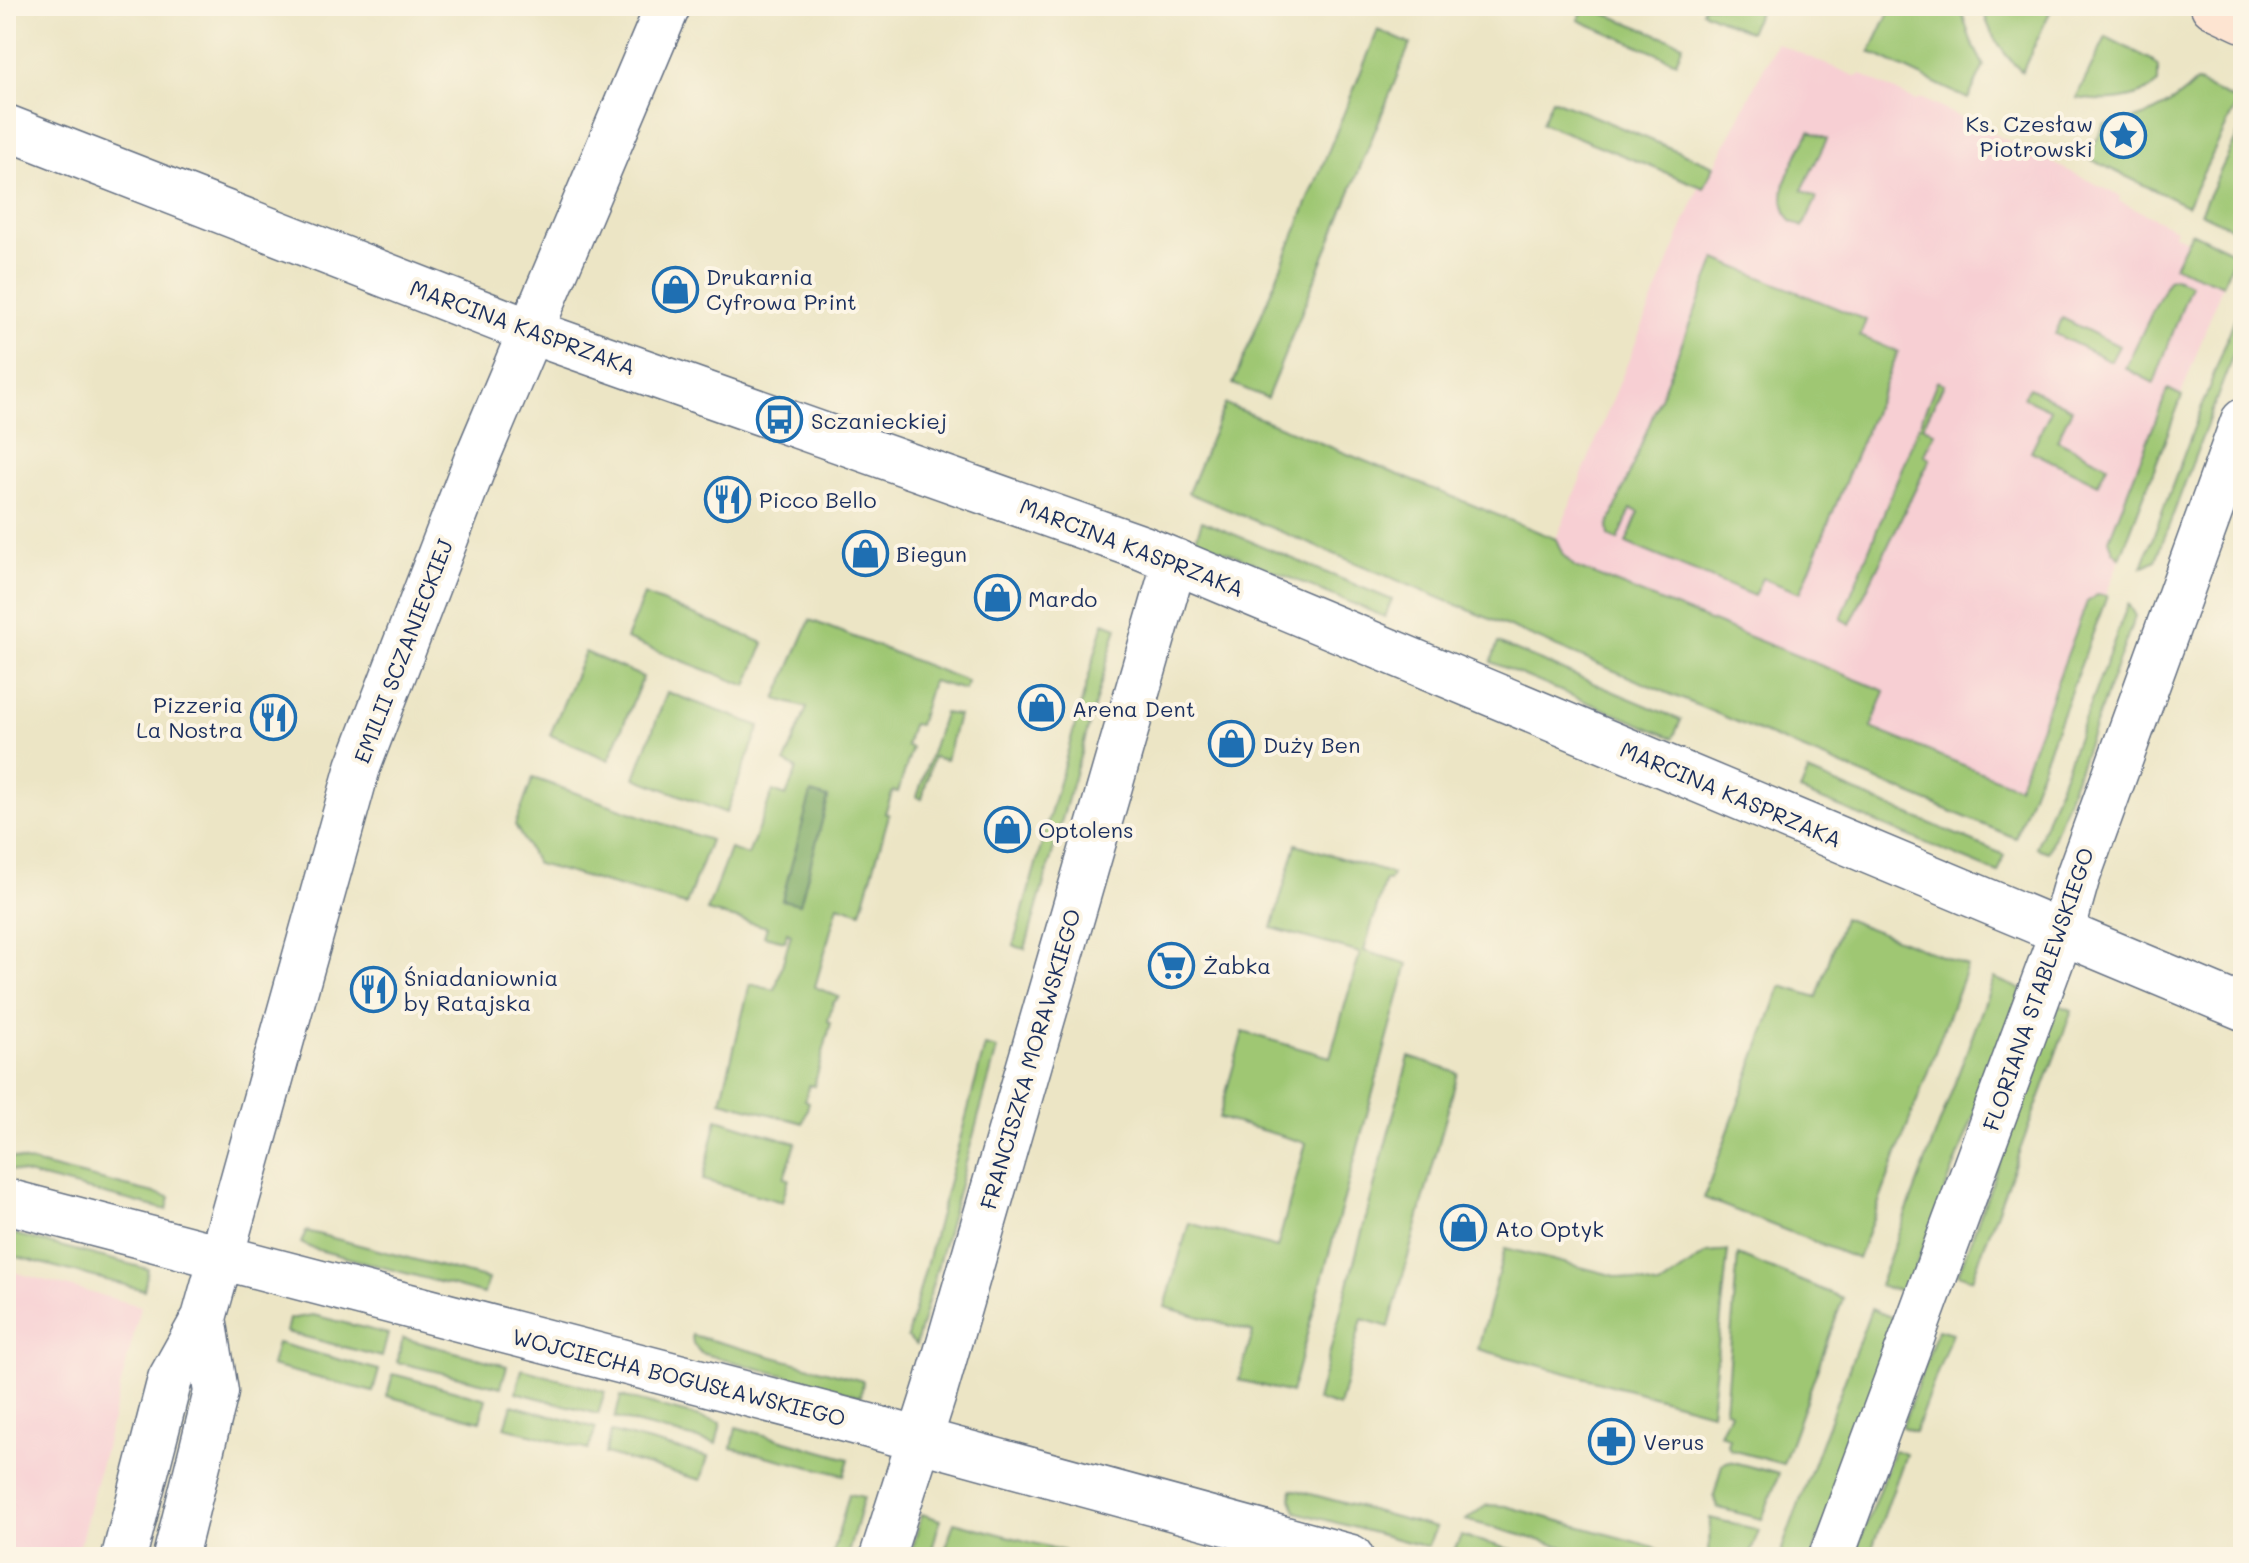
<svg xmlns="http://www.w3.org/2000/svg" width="2249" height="1563" font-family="Mali,sans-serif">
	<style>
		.built { fill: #f7cfd3 }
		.green { fill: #9fc773; stroke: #5d7b68; stroke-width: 2; fill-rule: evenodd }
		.forest { fill: #7fac65; stroke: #4d6e62; stroke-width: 2 }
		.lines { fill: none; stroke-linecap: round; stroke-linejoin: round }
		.street-casing { stroke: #646f82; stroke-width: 47 }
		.secondary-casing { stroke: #646f82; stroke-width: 47 }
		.street { stroke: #fff; stroke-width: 44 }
		.secondary { stroke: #fde4d1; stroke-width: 44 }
		.labels { text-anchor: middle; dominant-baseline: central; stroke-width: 8; stroke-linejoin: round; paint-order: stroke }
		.poi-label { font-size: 22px; fill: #1b2f5e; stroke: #fcf5e5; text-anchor: start }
		.street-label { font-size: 22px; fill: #1b2f5e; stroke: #fcf5e5 }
	</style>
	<rect width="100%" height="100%" fill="#fcf5e5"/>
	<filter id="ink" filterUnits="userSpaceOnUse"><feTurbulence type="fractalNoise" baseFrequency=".0125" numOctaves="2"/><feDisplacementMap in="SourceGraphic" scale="16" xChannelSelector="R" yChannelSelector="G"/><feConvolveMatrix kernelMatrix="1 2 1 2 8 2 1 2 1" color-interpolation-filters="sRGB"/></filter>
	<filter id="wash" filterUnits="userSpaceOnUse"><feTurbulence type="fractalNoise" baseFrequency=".006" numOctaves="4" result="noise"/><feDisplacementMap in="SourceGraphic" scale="32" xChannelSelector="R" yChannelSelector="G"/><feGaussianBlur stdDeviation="1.8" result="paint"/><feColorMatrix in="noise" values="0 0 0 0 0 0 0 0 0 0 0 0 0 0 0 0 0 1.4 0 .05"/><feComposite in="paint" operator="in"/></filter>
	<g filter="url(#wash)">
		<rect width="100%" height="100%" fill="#ece5c5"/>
		<path class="built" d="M1776 43 1857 77 1860 74 1916 101 1920 98 1931 103 2120 196 2119 201 2176 229 2174 234 2231 262 2015 838 1579 656 1575 567 1563 555 1556 539 1699 187 1704 188Z
			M6 1270 141 1306 77 1557H6Z"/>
		<path class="green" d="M1585 6 1683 44 1676 62 1578 20Z
			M1704 6H1762L1749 32 1702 11Z
			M1892 6H1960L1971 41 1984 66 1968 99 1870 52Z
			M1983 6H2042L2051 10 2022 72C2003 54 1987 32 1983 6Z
			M1378 30 1410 44 1267 398 1233 384Z
			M2106 37 2152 60 2158 67V83C2136 103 2104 102 2076 98Z
			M2196 82 2238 102 2187 206 2088 158 2104 125C2142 120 2169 109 2196 82Z
			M1552 99 1714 166 1704 188 1542 123Z
			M2243 124V233L2200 213Z
			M1810 131 1827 139 1802 190 1817 198 1803 227 1791 221C1770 191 1796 160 1810 131Z
			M2191 232 2235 253 2223 285 2174 266Z
			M1716 259 1866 320 1860 336 1898 352 1800 593 1762 578 1754 596 1626 543 1639 512 1631 509 1618 540 1609 536 1608 527Z
			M2174 278 2191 284 2154 383 2125 368 2168 280Z
			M2243 296V328L2156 560 2142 567Z
			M2062 318 2119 346 2111 361 2055 334Z
			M1937 381 1944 384 1923 426 1935 433 1924 455 1930 459 1850 624 1841 619Z
			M2029 388 2072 409 2057 440 2107 465 2098 484 2031 451 2051 410 2023 397Z
			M2168 389 2182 396 2120 558 2113 551 2109 539Z
			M1225 404 1556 539 1563 555 1575 567 1885 691 1871 728 2018 787 2087 602 2097 595 2107 596 2015 838 1188 493Z
			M1202 521 1392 600 1385 617 1196 539Z
			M644 595 764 643 747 686 626 639Z
			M2128 604 2135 616 2048 852 2036 848Z
			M810 620 967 681 965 690 932 681 919 725 912 724 906 746 912 748 898 792 893 791 885 813 889 815 861 912 838 905 815 987 839 997 833 1003 828 1021 831 1023 814 1086 809 1085 805 1100 809 1102 803 1123 721 1101 750 984 775 990 791 934 787 932 785 941 764 936 767 927 707 911 730 849 748 855 773 791 786 796 797 769 785 762 807 708 776 699ZM811 794 828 799 800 904 782 900Z
			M1104 622 1117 627 1025 949 1013 946Z
			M1498 643 1681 720 1673 738 1491 662Z
			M585 652 643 677 609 760 550 735Z
			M667 692 760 726 726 813 635 778Z
			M944 713 958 715 946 760 933 757 922 799 917 797Z
			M1808 772 2005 855 1998 873 1800 791Z
			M533 778 710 840 686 905 537 864 515 825Z
			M1296 844 1392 874 1389 881 1385 880 1364 951 1408 964 1291 1393 1239 1380 1253 1332 1165 1307 1189 1223 1277 1248 1306 1143 1219 1118 1243 1032 1330 1057 1360 953 1272 928Z
			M1843 918 1967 966 1858 1259 1704 1198 1781 986 1817 997Z
			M1994 978 2022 990 1906 1292 1879 1286Z
			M2059 1005 2072 1010 1972 1279 1958 1274Z
			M985 1046 997 1049 916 1345 907 1337Z
			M1409 1057 1458 1073 1389 1327 1362 1319 1339 1407 1317 1400Z
			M717 1119 796 1143 784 1178 789 1179 782 1202 703 1180Z
			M9 1157 170 1197 167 1210 7 1169Z
			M306 1231 488 1279 484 1294 311 1248 301 1243Z
			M6 1232 148 1269 144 1290 6 1254Z
			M1505 1248 1659 1287 1707 1253 1728 1251 1711 1412 1478 1349Z
			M1738 1255 1843 1298 1783 1464 1731 1450 1727 1445 1729 1438 1720 1434 1730 1412 1725 1409Z
			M1871 1309 1891 1317 1898 1325 1812 1557H1779Z
			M313 1315 388 1334 382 1357 286 1332 289 1319Z
			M1938 1329 1952 1333 1915 1432 1902 1427Z
			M692 1335 863 1381 861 1396 701 1353 693 1344Z
			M403 1338 507 1366 501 1387 397 1362Z
			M277 1343 379 1370 373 1392 271 1366Z
			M522 1369 605 1392 598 1414 516 1392Z
			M393 1374 486 1399 480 1421 387 1396Z
			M621 1396 721 1423 716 1444 615 1418Z
			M512 1405 596 1428 588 1450 505 1427Z
			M736 1427 849 1459 844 1475 732 1448Z
			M611 1432 708 1457 701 1480 605 1454Z
			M1894 1450 1906 1454 1869 1557H1854Z
			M1729 1461 1779 1474 1762 1519 1718 1508 1714 1496 1722 1464Z
			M1292 1489 1436 1528 1427 1547 1296 1512 1291 1499Z
			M849 1494 864 1497 847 1557H832Z
			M1486 1505 1505 1506 1654 1547 1670 1557H1600L1466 1520Z
			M922 1514 940 1520 930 1557H910Z
			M1710 1518 1759 1530 1749 1557H1709Z
			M954 1522 1064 1551 1063 1557H943Z
			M1461 1536 1540 1557H1465L1452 1554Z"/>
		<path class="forest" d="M811 793 828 798 800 904 782 900Z"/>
	</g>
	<g filter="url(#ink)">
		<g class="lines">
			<defs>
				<path id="street" d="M6 127 529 331 1143 548 2243 1008
					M6 1201 862 1424 1351 1557
					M124 1557 170 1379 204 1318 358 767 477 458 668 6
					M175 1557 216 1392 204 1318
					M882 1557 935 1391 1175 561
					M1831 1557 2062 932 2077 879 2243 421"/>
				<path id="secondary" d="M2213 6 2243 20"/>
			</defs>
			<use href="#street" class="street-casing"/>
			<use href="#secondary" class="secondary-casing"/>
			<use href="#street" class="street"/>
			<use href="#secondary" class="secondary"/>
		</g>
	</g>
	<defs>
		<symbol id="sight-ring" viewBox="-11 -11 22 22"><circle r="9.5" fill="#fcf5e5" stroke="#1f6fb2" stroke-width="1.5"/><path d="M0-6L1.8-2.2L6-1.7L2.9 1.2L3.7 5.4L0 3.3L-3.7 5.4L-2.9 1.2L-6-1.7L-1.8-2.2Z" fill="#1f6fb2"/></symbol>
		<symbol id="shop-ring" viewBox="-11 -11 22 22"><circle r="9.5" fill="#fcf5e5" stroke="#1f6fb2" stroke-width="1.5"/><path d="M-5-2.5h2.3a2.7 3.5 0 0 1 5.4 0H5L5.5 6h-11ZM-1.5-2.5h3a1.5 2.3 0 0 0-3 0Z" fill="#1f6fb2"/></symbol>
		<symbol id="bus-ring" viewBox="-11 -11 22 22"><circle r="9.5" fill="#fcf5e5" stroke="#1f6fb2" stroke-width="1.5"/><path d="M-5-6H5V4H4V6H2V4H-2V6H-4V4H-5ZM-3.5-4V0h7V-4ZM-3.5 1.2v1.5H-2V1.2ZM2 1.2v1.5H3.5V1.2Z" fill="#1f6fb2"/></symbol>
		<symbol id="restaurant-ring" viewBox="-11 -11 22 22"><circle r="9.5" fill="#fcf5e5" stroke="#1f6fb2" stroke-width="1.5"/><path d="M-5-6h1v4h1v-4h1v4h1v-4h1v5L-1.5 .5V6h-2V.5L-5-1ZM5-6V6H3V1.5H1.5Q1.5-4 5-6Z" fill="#1f6fb2"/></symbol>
		<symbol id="supermarket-ring" viewBox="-11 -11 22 22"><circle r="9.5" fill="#fcf5e5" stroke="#1f6fb2" stroke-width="1.5"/><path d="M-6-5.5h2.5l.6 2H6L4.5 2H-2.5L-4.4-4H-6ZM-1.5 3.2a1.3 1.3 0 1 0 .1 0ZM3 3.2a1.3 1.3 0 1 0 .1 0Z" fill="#1f6fb2"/></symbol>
		<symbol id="pharmacy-ring" viewBox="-11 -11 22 22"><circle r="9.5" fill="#fcf5e5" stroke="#1f6fb2" stroke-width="1.5"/><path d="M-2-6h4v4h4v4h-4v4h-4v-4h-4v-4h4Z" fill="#1f6fb2"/></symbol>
	</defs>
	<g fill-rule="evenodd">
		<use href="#sight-ring" x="2098" y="110" width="51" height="51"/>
		<use href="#shop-ring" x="650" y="264" width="51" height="51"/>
		<use href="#bus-ring" x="754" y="394" width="51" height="51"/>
		<use href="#restaurant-ring" x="702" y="474" width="51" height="51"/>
		<use href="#shop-ring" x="840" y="528" width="51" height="51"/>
		<use href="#shop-ring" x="972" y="572" width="51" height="51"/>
		<use href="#shop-ring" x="1016" y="682" width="51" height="51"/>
		<use href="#restaurant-ring" x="248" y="692" width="51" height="51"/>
		<use href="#shop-ring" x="1206" y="718" width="51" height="51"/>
		<use href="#shop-ring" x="982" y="804" width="51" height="51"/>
		<use href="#supermarket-ring" x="1146" y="940" width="51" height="51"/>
		<use href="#restaurant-ring" x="348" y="964" width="51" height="51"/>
		<use href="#shop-ring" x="1438" y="1202" width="51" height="51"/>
		<use href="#pharmacy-ring" x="1586" y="1416" width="51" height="51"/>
	</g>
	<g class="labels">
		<g class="poi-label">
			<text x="2093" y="123" text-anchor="end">Ks. Czesław<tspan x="2093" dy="25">Piotrowski</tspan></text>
			<text x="706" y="276">Drukarnia<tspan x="706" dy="25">Cyfrowa Print</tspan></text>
			<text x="811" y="420">Sczanieckiej</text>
			<text x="759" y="499">Picco Bello</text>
			<text x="896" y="553">Biegun</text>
			<text x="1028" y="598">Mardo</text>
			<text x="243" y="704" text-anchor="end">Pizzeria<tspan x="243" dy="25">La Nostra</tspan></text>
			<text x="1072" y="708">Arena Dent</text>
			<text x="1263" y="744">Duży Ben</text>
			<text x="1038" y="829">Optolens</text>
			<text x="1203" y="965">Żabka</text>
			<text x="404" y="977">Śniadaniownia<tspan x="404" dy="25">by Ratajska</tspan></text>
			<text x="1495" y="1228">Ato Optyk</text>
			<text x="1643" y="1441">Verus</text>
		</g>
		<g class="street-label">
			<text transform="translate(523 327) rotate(20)">MARCINA KASPRZAKA</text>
			<text transform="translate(1132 547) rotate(21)">MARCINA KASPRZAKA</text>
			<text transform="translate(403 651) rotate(-69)">EMILII SCZANIECKIEJ</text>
			<text transform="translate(1731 794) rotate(23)">MARCINA KASPRZAKA</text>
			<text transform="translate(2038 989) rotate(-71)">FLORIANA STABLEWSKIEGO</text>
			<text transform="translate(1030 1059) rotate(-74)">FRANCISZKA MORAWSKIEGO</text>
			<text transform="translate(679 1377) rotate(14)">WOJCIECHA BOGUSŁAWSKIEGO</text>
		</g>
	</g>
	<rect width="2249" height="1563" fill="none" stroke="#fcf5e5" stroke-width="32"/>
</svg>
